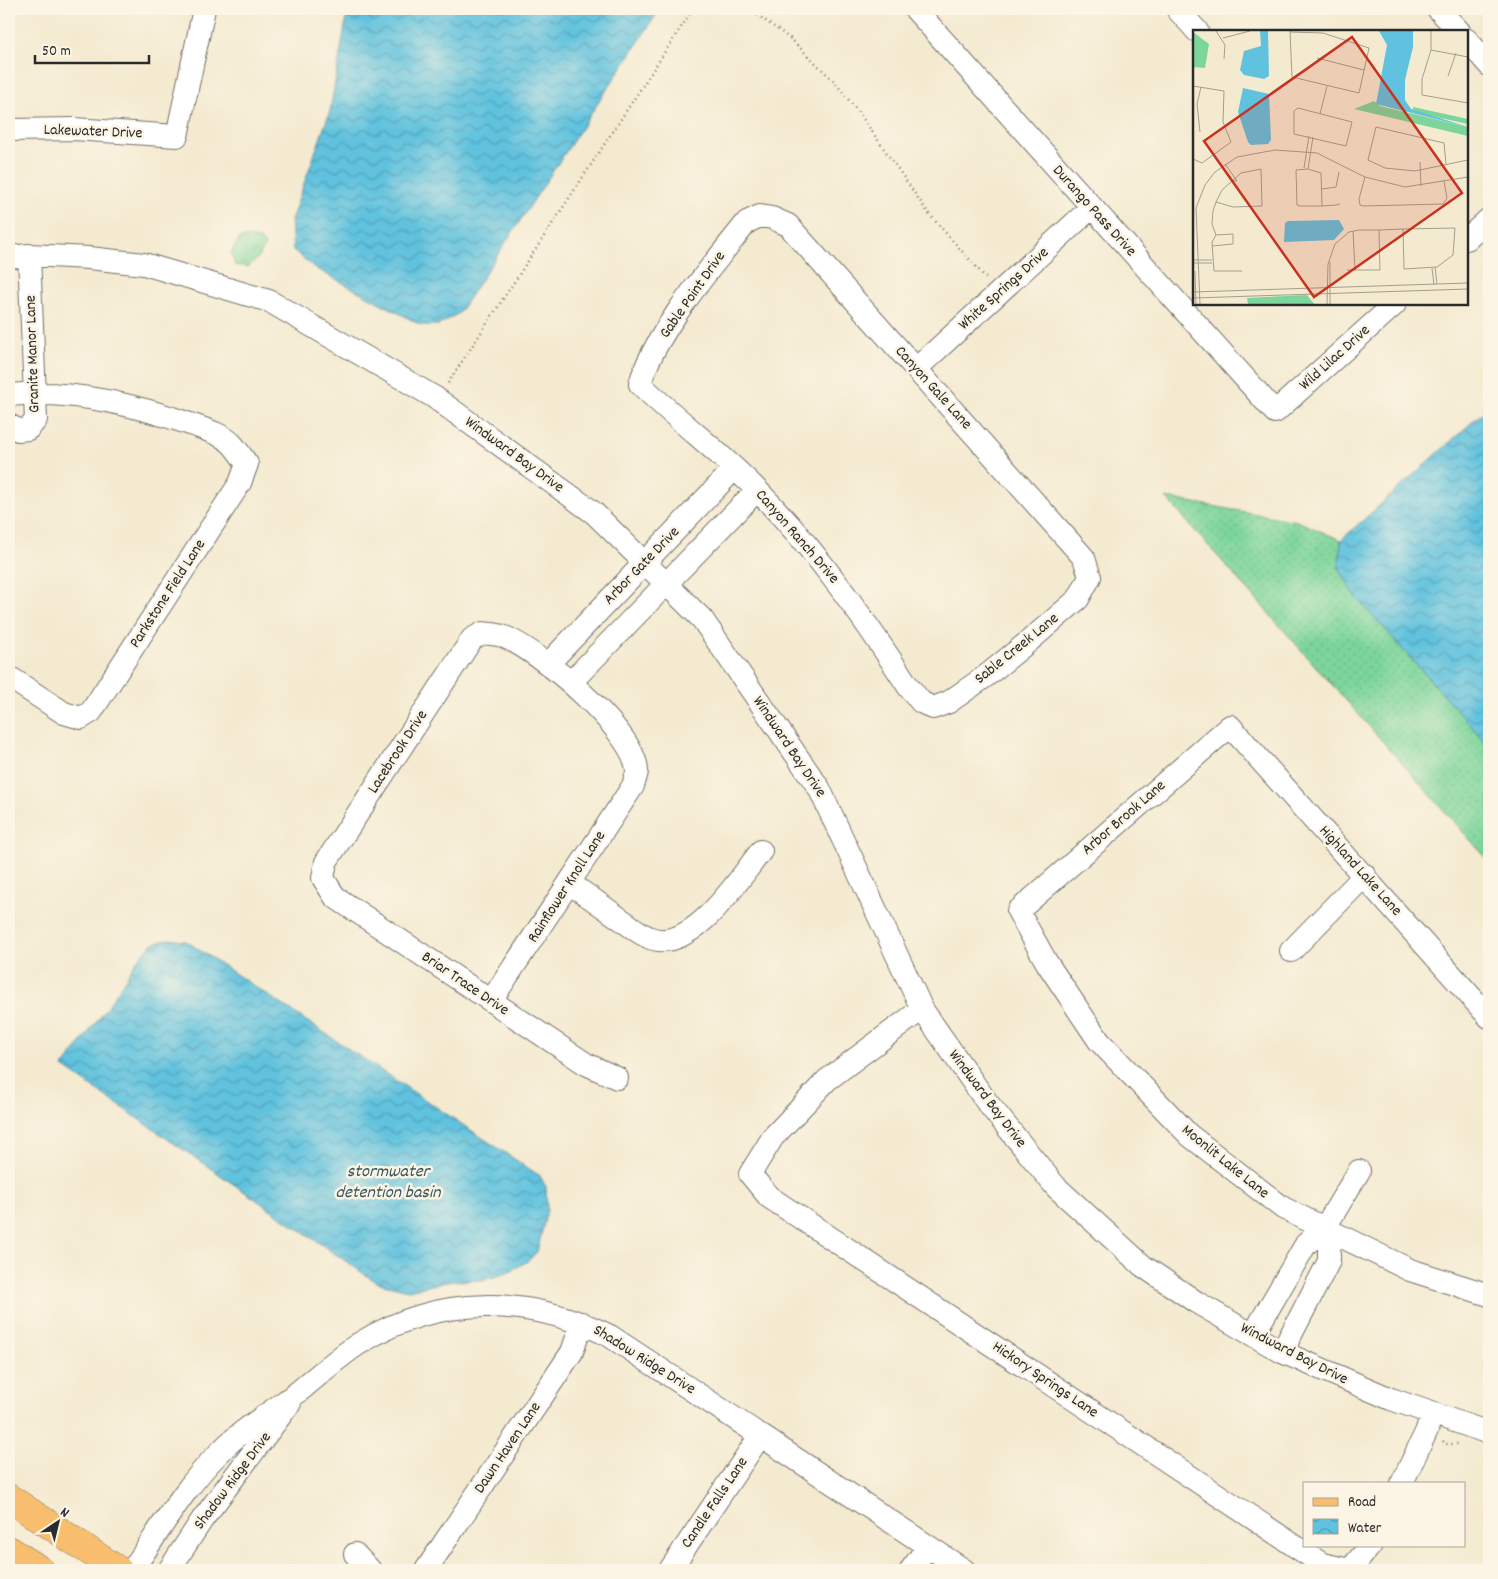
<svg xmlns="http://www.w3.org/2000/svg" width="1498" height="1579" font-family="Dekko,sans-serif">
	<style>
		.grass { fill: url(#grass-dots); stroke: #548062 }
		.park { fill: url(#park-crowns); stroke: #548062 }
		.water { fill: url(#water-waves); stroke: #467684 }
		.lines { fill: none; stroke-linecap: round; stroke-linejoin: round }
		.minor-casing { stroke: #716e65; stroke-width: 24 }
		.major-casing { stroke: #716e65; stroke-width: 29 }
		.path { stroke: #716e65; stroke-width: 2.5; stroke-dasharray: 1 4; stroke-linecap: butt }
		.minor { stroke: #fff; stroke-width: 22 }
		.major { stroke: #f9be6d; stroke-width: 28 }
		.labels { text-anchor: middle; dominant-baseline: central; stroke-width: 5; stroke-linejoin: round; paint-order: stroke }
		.street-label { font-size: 16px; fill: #2b2b2b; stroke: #fcf5e5 }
		.water-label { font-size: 18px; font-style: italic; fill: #3b5861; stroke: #fcf5e5 }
		.inset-road { fill: none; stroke: #a49e8e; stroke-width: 1 }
		.view { fill: #c8321e; fill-opacity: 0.15; stroke: #c8321e; stroke-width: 2.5 }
		.inset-edge { fill: none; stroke: #2b2b2b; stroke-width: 2.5 }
	</style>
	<defs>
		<pattern id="grass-dots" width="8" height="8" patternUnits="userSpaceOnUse" patternTransform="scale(1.25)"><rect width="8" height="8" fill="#7cd59a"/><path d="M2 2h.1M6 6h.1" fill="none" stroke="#6bb785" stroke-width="1.8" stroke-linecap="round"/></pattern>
		<pattern id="park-crowns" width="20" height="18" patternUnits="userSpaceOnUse" patternTransform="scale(1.25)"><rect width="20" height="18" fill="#7cd59a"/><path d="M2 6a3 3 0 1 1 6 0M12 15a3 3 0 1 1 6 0" fill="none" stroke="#6bb785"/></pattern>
		<pattern id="water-waves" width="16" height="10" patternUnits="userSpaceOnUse" patternTransform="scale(1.25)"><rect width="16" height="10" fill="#60c2de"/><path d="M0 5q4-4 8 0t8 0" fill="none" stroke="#4f9eb4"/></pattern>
	</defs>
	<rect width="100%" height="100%" fill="#fcf5e5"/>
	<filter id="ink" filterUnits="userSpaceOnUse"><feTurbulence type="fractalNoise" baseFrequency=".02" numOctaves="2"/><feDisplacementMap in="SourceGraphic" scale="10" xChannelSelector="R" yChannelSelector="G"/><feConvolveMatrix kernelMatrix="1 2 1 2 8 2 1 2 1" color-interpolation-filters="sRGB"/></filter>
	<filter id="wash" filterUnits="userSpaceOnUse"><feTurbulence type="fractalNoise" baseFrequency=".0096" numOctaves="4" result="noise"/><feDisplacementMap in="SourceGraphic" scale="20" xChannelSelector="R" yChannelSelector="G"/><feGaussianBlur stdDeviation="1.12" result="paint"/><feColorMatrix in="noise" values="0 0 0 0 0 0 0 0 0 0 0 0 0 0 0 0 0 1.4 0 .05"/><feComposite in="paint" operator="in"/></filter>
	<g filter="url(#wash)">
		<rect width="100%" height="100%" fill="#f4ead0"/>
		<path class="grass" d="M1166 498 1297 521 1341 540 1339 568 1356 597 1489 746V861Z"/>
		<path class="park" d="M247 237 260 239 265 245 259 257 248 267 235 265 231 253 239 239Z"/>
		<path class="water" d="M348 9H658L655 17 459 313 439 325H421L315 268 293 250 291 220 330 111Z
			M1489 407V746L1356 597 1339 568 1341 540Z
			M167 939 186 941 540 1176 546 1187 547 1210 537 1252 528 1261 505 1274 484 1280 452 1281 408 1290 376 1282 63 1067 108 1006 137 960 152 944Z"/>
	</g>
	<g filter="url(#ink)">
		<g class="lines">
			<defs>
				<path id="minor" d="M915 9 1275 412 1395 304
					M1177 9 1197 31
					M1438 9 1459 31
					M1467 40 1489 65
					M9 130 74 129 177 136 204 9
					M760 216 772 218 788 225 1084 558 1090 577 1078 599 1028 642 986 676 949 702 933 708 921 702 908 686C863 617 817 551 758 491 721 453 678 421 640 384 654 333 713 265 747 222Z
					M1467 239 1489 219
					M9 257 29 255 89 258 144 264 269 301 434 397 594 513 702 619 819 788 922 1009 986 1101 1056 1187 1143 1266 1196 1302 1282 1352 1391 1399 1489 1433
					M916 369 1091 208
					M9 395C71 389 134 404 193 425 204 429 222 434 231 443 237 449 242 457 247 464L240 483 91 712 81 718 64 713 9 677
					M9 425 18 430 28 429 36 420 29 255
					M549 663 734 469
					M571 682 757 490
					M569 883C587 895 605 908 622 920 630 926 639 933 648 937 690 957 739 879 761 851
					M1291 951 1365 875
					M491 1001 633 786C634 781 637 775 637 771 636 732 537 648 502 636 496 634 489 634 483 633L472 639 326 862 323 878 335 897 586 1064 617 1078
					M922 1009 827 1080 773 1137 750 1174 769 1197 1322 1564 1350 1570 1371 1545
					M1489 1017 1230 726 1018 911 1047 963 1099 1041 1189 1135 1283 1208 1410 1270 1489 1295
					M1253 1335 1306 1244 1324 1229 1359 1171
					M1282 1352 1329 1261V1247L1324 1229
					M1402 1483 1427 1430 1431 1414
					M355 1554 370 1570
					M132 1570C160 1530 185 1486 220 1452 243 1428 272 1412 298 1392 319 1375 338 1357 360 1343 439 1294 529 1296 610 1336L964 1570
					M169 1570 202 1520 290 1403
					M426 1570 572 1352 582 1323
					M670 1570 760 1436
					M911 1570 928 1546"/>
				<path id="major" d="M9 1498 118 1570
					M9 1550 40 1570"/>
			</defs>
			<use href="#minor" class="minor-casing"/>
			<use href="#major" class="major-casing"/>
			<path class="path" d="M749 9 791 39 834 81 862 117 929 214 986 278
				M448 383 693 9
				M1443 1441 1445 1444H1461"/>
			<use href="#minor" class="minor"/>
			<use href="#major" class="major"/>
		</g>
	</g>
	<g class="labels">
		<g class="street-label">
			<text transform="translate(93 132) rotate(2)">Lakewater Drive</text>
			<text transform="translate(1094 211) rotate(48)">Durango Pass Drive</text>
			<text transform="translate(1004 289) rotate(-42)">White Springs Drive</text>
			<text transform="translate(693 295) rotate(-55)">Gable Point Drive</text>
			<text transform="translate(33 354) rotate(-92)">Granite Manor Lane</text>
			<text transform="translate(1335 358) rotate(-42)">Wild Lilac Drive</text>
			<text transform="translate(933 388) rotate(48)">Canyon Gale Lane</text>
			<text transform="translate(514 455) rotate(36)">Windward Bay Drive</text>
			<text transform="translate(797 537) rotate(49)">Canyon Ranch Drive</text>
			<text transform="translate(642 566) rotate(-46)">Arbor Gate Drive</text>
			<text transform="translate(168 594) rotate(-57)">Parkstone Field Lane</text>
			<text transform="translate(1017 649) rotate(-39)">Sable Creek Lane</text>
			<text transform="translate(789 747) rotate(56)">Windward Bay Drive</text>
			<text transform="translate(398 752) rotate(-57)">Lacebrook Drive</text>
			<text transform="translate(1124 818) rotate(-41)">Arbor Brook Lane</text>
			<text transform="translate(1360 871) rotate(48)">Highland Lake Lane</text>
			<text transform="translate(567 887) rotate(-57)">Rainflower Knoll Lane</text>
			<text transform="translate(465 984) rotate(34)">Briar Trace Drive</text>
			<text transform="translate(987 1099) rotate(53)">Windward Bay Drive</text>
			<text transform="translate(1225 1162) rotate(39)">Moonlit Lake Lane</text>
			<text transform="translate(1294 1354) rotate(27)">Windward Bay Drive</text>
			<text transform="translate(644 1360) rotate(32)">Shadow Ridge Drive</text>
			<text transform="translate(1045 1380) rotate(34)">Hickory Springs Lane</text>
			<text transform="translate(508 1448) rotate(-56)">Dawn Haven Lane</text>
			<text transform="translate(233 1481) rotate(-53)">Shadow Ridge Drive</text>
			<text transform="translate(715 1503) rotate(-56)">Candle Falls Lane</text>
		</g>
		<g class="water-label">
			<text x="388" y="1172">stormwater<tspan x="388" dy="21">detention basin</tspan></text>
		</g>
	</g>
	<g transform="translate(1193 30)">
		<rect width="275" height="275" fill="#f4ead0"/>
		<path d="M181 71 187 76 275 97V106L161 79ZM220 77 275 89V94L220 82ZM92 266V274H55L54 268Z" fill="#7cd59a"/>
		<path d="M114 265 121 274H92V266Z" fill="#7cd59a"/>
		<path d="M0 2 16 14 12 38 0 37Z" fill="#7cd59a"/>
		<path d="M67 1H75L76 46 71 49 51 45 47 40 51 21 68 16ZM186 1H220V17L212 50V70L218 79 275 97 183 74 194 15ZM50 58 76 64 78 110 75 114 58 115 55 112 45 82ZM146 190 151 199 141 210 91 212 92 193 95 191Z" fill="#60c2de"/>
		<path class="inset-road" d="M23 1 32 15 31 29M97 1 99 47 166 63 176 18 130 3 97 2M238 1V20L229 49V65L275 73M30 8 57 1M238 20 275 27M124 28 171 40M255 46 263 23M0 56 31 61 30 92 38 112 9 133 0 129M105 78 159 92 153 116 101 104V81ZM127 84 134 56M7 102 4 74 8 57M227 132 228 156M253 134 251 113 183 97 175 130 192 138 222 141 275 130M29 136 40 151H44L32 134M111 138 116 106M115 139 120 107M172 147 166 169 167 175 170 176 250 174 254 168 251 151M129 159 143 157 146 142M23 172 40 177 69 176 68 139 48 143 29 160 23 172 20 181 19 194 23 205M129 176 128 143 115 139 103 140 104 175 107 176H129L143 175 147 174M160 201 162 240M23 205 19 212 21 241H49M19 216 40 214V204L23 205M0 230H19M0 233H19M242 237 244 254M239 238 241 255M154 240H187L186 200M2 241 3 274M0 262 275 253M0 268 275 259M7 274 3 178 12 155 22 142 44 127 82 120 124 123 172 147 212 157 275 147M134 274 135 234 142 214 156 202 166 200H186L210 199 262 198 260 225 244 237 211 239 210 199M137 274V232"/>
		<path class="view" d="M159 7 269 163 121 267 11 111Z"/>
		<rect width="275" height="275" class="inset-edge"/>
	</g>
	<rect width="1498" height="1579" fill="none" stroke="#fcf5e5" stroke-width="30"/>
	<rect x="1303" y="1482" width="162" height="65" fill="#fcf5e5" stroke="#a8a49b"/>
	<rect x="1313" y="1498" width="25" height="8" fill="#f9be6d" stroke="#a8a49b"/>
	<text x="1348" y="1506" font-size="15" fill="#2b2b2b">Road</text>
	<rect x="1313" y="1519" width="25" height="15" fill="url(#water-waves)" stroke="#a8a49b"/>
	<text x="1348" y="1532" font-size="15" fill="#2b2b2b">Water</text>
	<g transform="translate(58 1522) rotate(35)" stroke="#fcf5e5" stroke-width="4" paint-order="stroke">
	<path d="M0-4L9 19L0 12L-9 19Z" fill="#2b2b2b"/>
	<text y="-8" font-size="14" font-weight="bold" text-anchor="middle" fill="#2b2b2b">N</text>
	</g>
	<path d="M35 55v8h114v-8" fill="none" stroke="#2b2b2b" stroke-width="2.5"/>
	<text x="42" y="55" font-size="15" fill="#2b2b2b" stroke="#fcf5e5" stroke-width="4" paint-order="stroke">50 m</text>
</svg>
